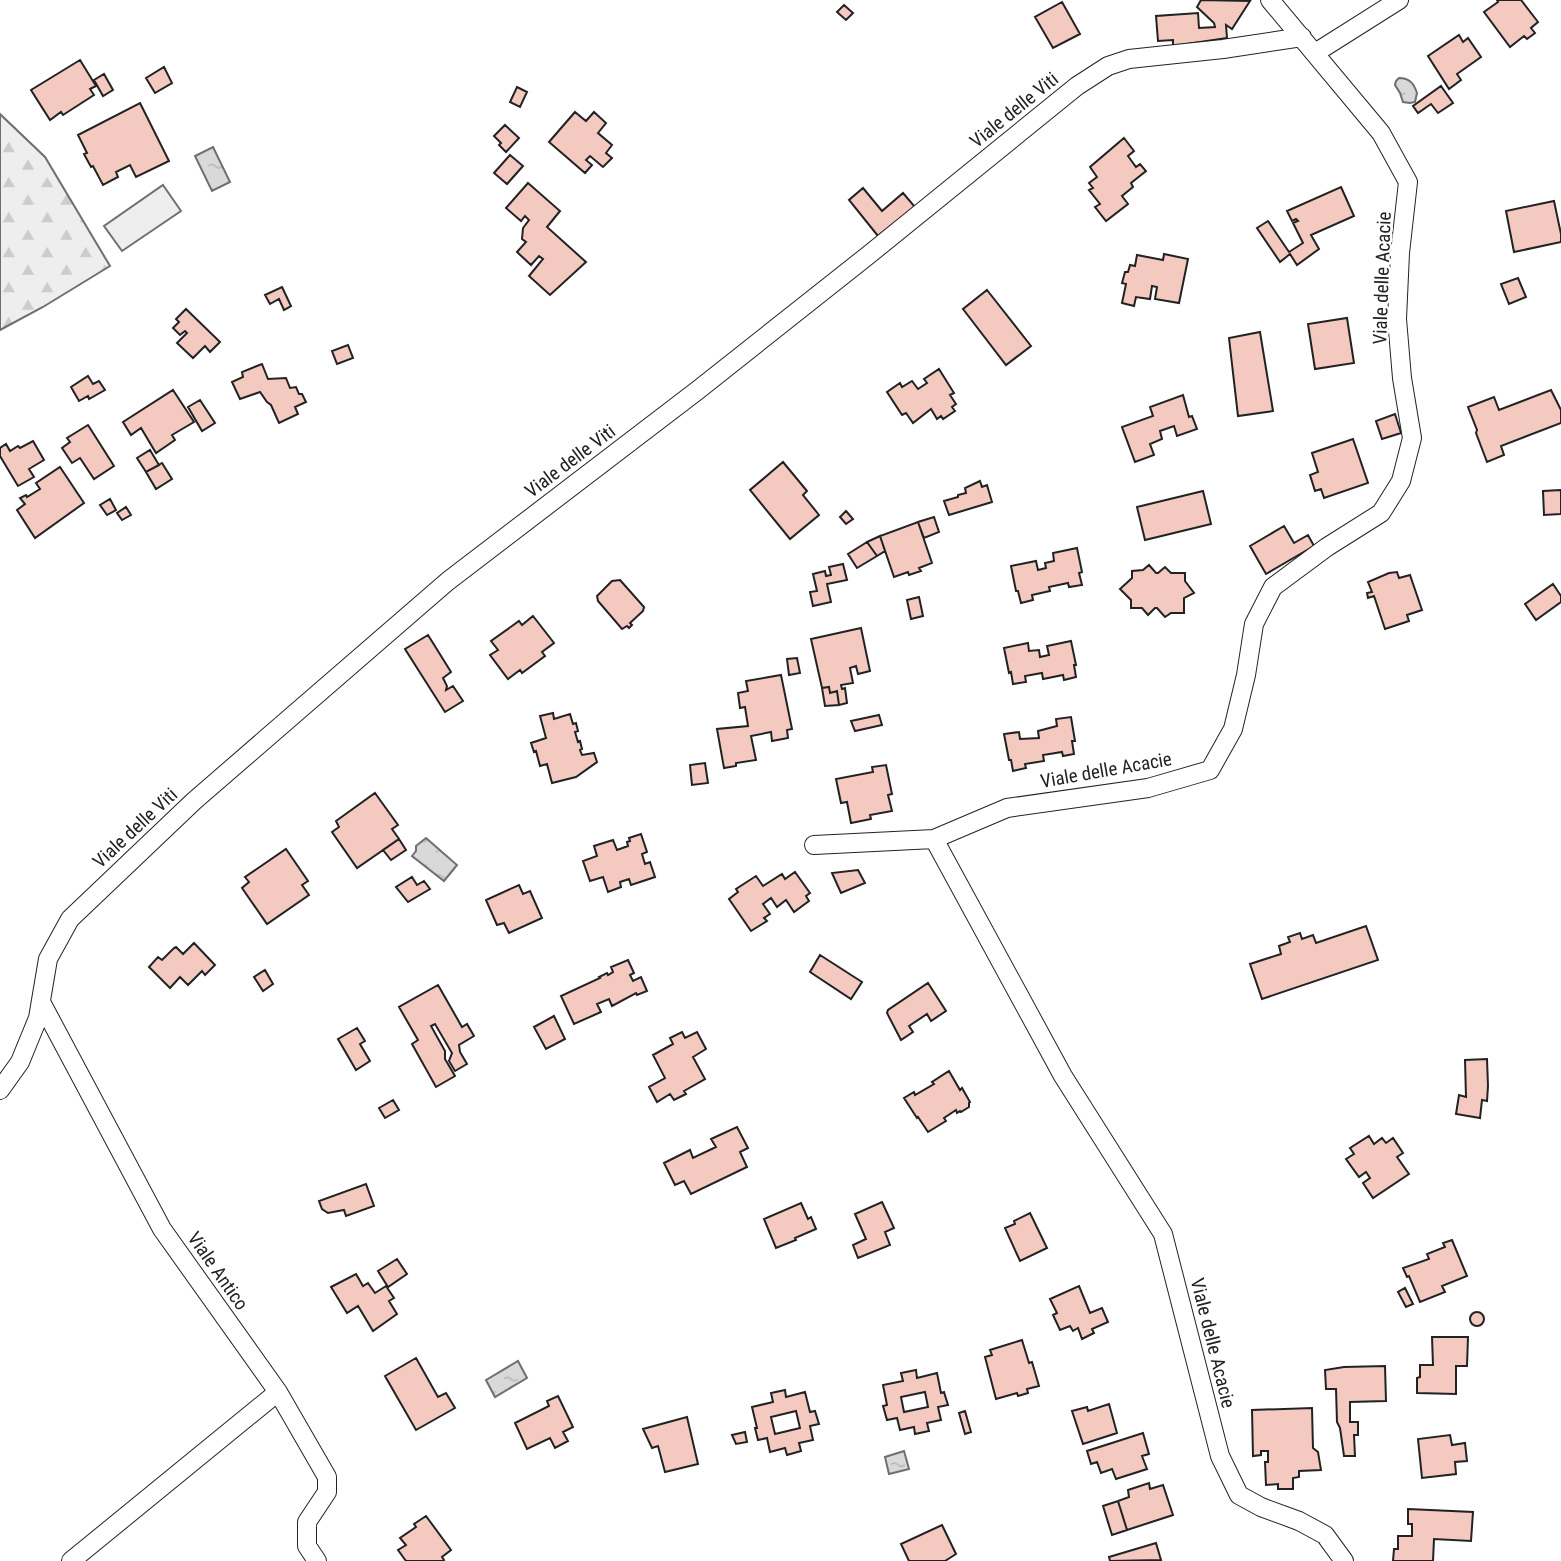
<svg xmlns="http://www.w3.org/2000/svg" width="1561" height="1561" font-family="'Roboto Condensed',sans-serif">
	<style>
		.green { fill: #eee; stroke: #6f6f6f; stroke-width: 2 }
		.forest { fill: url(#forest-firs); stroke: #6f6f6f; stroke-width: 2 }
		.water { fill: url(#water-ripples); stroke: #6f6f6f; stroke-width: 2 }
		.building { fill: #f3c9c0; stroke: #222; stroke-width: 2; fill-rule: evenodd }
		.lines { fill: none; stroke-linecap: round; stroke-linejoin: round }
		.minor-casing { stroke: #222; stroke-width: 20 }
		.minor { stroke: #fff; stroke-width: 18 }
		.labels { text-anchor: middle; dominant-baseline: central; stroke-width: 5; stroke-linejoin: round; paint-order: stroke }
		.street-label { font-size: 19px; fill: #222; stroke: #fff }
	</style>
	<defs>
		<pattern id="forest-firs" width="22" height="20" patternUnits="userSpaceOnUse" patternTransform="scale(1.75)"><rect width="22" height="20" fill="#eee"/><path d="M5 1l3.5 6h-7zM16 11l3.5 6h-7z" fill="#ccc"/></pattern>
		<pattern id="water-ripples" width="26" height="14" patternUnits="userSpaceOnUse" patternTransform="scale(1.75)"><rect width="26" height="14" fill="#d9d9d9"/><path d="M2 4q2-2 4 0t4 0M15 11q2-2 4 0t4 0" fill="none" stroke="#bababa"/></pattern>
	</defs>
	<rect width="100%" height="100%" fill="#fff"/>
	<path class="green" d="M163 185 181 211 122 251 104 226Z"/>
	<path class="forest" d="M0 114 45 157 110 266 43 307 0 330Z"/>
	<path class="water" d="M1399 78C1410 78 1414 84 1417 93L1415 102 1410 103 1403 102 1400 93 1395 85 1396 81Z
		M213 147 230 182 212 191 195 156Z
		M426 838 457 865 444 881 412 856 416 851V846Z
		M518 1361 527 1378 495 1397 486 1380Z
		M904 1451 909 1469 889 1474 885 1457Z"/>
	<path class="building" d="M1201 0 1250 1 1232 29 1226 25 1227 38 1173 46V40L1158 41 1156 16 1198 13 1199 28 1215 27 1214 23 1197 7Z
		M1497 0H1521L1538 22 1531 28 1535 33 1527 39 1524 36 1510 47 1484 12 1498 2Z
		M1062 2 1080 34 1053 48 1035 17Z
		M844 5 853 13 846 20 837 12Z
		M1459 35 1463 42 1468 38 1481 57 1457 74 1461 80 1449 89 1428 56Z
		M80 60 96 86 90 89 94 95 63 115 61 112 50 120 31 90Z
		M164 67 172 83 155 93 146 78Z
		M104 74 113 90 103 96 94 80Z
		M1441 86 1453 103 1438 113 1431 104 1418 113 1413 106Z
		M517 87 527 92 520 107 510 102Z
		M140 103 169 161 136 177 130 165 116 172 118 177 103 185 93 166 91 167 84 154 87 153 78 135Z
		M575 112 586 121 594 112 606 123 598 133 612 145 606 153 612 158 603 167 590 156 586 160 592 165 585 173 549 142Z
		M505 125 519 138 506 152 499 145 501 143 494 136Z
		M1124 138 1134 151 1128 156 1136 167 1140 164 1146 171 1131 183 1133 187 1122 196 1128 204 1106 221 1095 207 1100 204 1089 190 1093 188 1089 183 1097 177 1090 167Z
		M510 155 523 166 507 184 494 173Z
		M528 183 560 211 547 227 586 262 550 295 529 276 543 259 539 256 531 265 517 252 526 242 522 239 523 228 529 220 525 216 521 221 506 208Z
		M1341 187 1354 216 1311 235 1319 249 1297 265 1290 254 1280 262 1257 228 1268 221 1289 252 1303 243 1293 223 1298 221 1296 219 1292 221 1287 211Z
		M863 188 882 211 903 193 915 207 878 236 849 200Z
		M1554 201 1561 234V242L1514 252 1506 211Z
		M1164 254 1188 259 1179 303 1155 299 1157 287 1152 286 1150 299 1136 297 1134 306 1122 303 1126 284 1122 283 1125 272H1128L1130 265 1135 266 1137 255 1163 260Z
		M1518 278 1526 297 1509 304 1501 284Z
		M282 287 291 306 284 310 279 299 270 304 265 295Z
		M987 290 1031 346 1006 365 963 309Z
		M186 309 220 342 210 352 205 346 193 358 177 343 187 333 185 331 180 335 173 328 179 322 176 319Z
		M1347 318 1354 363 1315 369 1308 324Z
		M1260 332 1273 411 1238 416 1229 338Z
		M348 345 353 358 337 364 332 351Z
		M262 364 268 379 286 378 290 388 296 387 299 394H302L306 402 295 407 298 414 279 423 271 405 267 402 260 392 240 399 232 382 243 377 242 372Z
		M939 369 954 393 950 395 956 404 952 407 955 411 943 419 941 416 937 419 931 409 913 423 906 413 902 415 887 392 900 383 902 387 912 381 918 389 927 383 924 379Z
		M88 376 93 384 99 381 105 390 89 399 88 396 79 401 71 387Z
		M173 390 194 422 172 435 175 440 156 453 141 428 131 435 123 422Z
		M1551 390 1561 410V423L1501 446 1504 455 1487 462 1476 433 1477 430 1468 407 1494 397 1499 410Z
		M1183 395 1189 417 1192 416 1197 429 1177 436 1174 426 1160 431 1162 439 1150 444 1154 455 1135 462 1122 427 1153 416 1150 407Z
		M200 400 215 423 202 431 188 407Z
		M1395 414 1401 433 1382 439 1376 421Z
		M88 425 114 466 94 479 80 458 72 463 62 448 70 442 67 438Z
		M1353 439 1368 483 1324 498 1321 489 1315 491 1310 475 1318 472 1312 453Z
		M33 441 44 460 29 469 34 477 18 486 0 456V448L6 444 10 451 18 446 20 448Z
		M150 450 159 465 146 472 137 458Z
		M783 462 807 491 803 495 819 515 790 539 750 490Z
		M162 463 172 479 156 489 146 472Z
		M60 467 84 503 35 538 17 510 25 504 20 498 26 495 27 497 40 489 36 483Z
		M980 481 982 487 987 485 992 502 949 515 944 501 958 497V495L966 493 965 488Z
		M1561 490V514L1544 515 1543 491Z
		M1203 491 1211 524 1145 540 1137 507Z
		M110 499 116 510 107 515 100 505Z
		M126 507 131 515 122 520 117 513Z
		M846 511 853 519 846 524 840 517Z
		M934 517 939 532 924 538 918 522Z
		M918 522 932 563 919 568 921 571 909 575 908 572 894 577 880 536Z
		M1284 526 1294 543 1308 535 1314 546 1266 574 1250 546Z
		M880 536 885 551 877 556 867 542Z
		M867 542 877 556 857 568 848 554Z
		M1077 548 1082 572 1079 573 1082 585 1069 587 1068 583 1049 587 1050 591 1032 595 1033 600 1021 603 1018 591H1016L1011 566 1036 561 1038 570 1046 568 1045 563 1054 561 1053 553Z
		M843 564 847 580 827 584 831 602 813 606 810 592 817 591 813 574 825 571 826 576 831 575 829 567Z
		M1149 565 1156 573H1158L1165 567 1171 573H1185V581L1194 593 1184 598V613H1171L1165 617 1157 608H1155L1148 615 1142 608H1131V600L1120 589 1132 578V571L1143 570Z
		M1397 572 1399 578 1410 575 1422 610 1407 615 1409 621 1385 629 1374 596 1368 598 1367 593 1372 592 1368 582 1389 573Z
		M620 580 644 607 643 611 630 623 632 625 629 628 627 626 622 629 598 601 597 596 612 581Z
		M1553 584 1561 596V602L1536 620 1525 604Z
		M919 597 923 616 911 619 907 600Z
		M533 616 554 643 542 652 545 656 522 673 520 670 508 679 490 655 498 650 491 641 519 621 522 625Z
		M861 628 870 671 858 674 856 666 850 668 853 683 841 685 842 689 845 688 847 703 839 705 837 691 830 693 829 687 822 688 811 639Z
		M428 635 451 672 443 678 447 686 446 690 453 686 463 701 445 712 405 649Z
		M1071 641 1076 665H1074L1076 677 1064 680 1063 675 1043 679 1042 673 1025 676 1026 682 1013 684 1011 672 1009 673 1004 648 1028 643 1029 651 1039 650 1040 657 1049 655 1047 646Z
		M797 658 800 673 789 675 787 659Z
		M781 675 792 729 787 730 788 738 772 741 771 732 751 736 756 760 736 763V766L724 768 717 729 748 726 745 707 740 708 738 693 748 691 746 681Z
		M829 687 830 693 837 691 839 705 825 706 822 688Z
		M553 713 554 719 570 714 573 724 576 723 578 731 575 732 578 742 580 741 582 749 580 750 582 755 594 753 597 762 576 777 552 783 547 764 540 766 536 751 534 752 531 743 546 738 540 716Z
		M879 715 882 725 855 731 851 721Z
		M1071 717 1075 741H1072L1074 754 1063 756 1062 752 1043 755 1044 761 1025 764 1026 768 1013 771 1011 760H1009L1004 734 1019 732 1020 739 1039 738 1038 731 1057 726 1056 719Z
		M705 763 708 783 692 785 690 765Z
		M886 765 892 794 888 795 892 811 870 815 871 819 851 823 847 802 841 803 836 779 873 772 872 767Z
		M375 793 398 825 392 829 399 839 357 868 332 832 339 827 336 821Z
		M641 834 647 852 642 854 645 864 650 862 655 877 631 885 629 879 620 882 621 887 608 892 603 877 590 881 583 861 597 856 594 846 613 840 617 850 628 846 627 842 630 841 629 838Z
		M399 839 406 850 391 860 383 850Z
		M286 849 308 881 302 885 309 895 267 924 242 888 249 882 245 877Z
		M858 870 865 883 841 893 832 873Z
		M795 872 810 893 806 896 809 901 794 912 786 900 777 907 771 898 763 904 770 914 764 918 767 921 751 931 729 899 738 892 736 889 756 876 763 886 782 874 785 879Z
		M412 877 417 885 424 881 430 889 408 902 396 887Z
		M519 885 523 894 530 891 542 918 509 933 504 923 497 925 486 900Z
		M1366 926 1378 960 1262 999 1250 964 1281 954 1279 946 1290 942 1288 937 1300 933 1302 939 1313 935 1316 943Z
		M194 943 215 965 205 975 202 971 188 985 180 977 170 988 149 967 158 957 162 960 174 948 176 947 183 954Z
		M820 955 862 982 851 999 810 972Z
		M628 960 634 973 630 975 633 981 641 977 647 991 637 995 636 993 612 1006 609 999 597 1004 601 1012 574 1024 561 996 600 978 599 977 607 973 608 975 613 972 611 967Z
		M265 970 273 984 263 991 254 977Z
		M928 983 946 1011 931 1021 927 1014 909 1026 913 1032 901 1040 887 1013 888 1010Z
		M438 985 462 1027 467 1024 474 1036 459 1045 460 1052 467 1064 455 1071 449 1061 452 1053 435 1024 431 1026 445 1051V1059L455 1076 436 1087 412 1044 418 1040 399 1007Z
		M554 1016 565 1039 546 1049 534 1027Z
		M357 1028 365 1041 360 1044 370 1061 356 1070 338 1039Z
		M682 1032 685 1038 697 1032 706 1049 693 1057 705 1079 684 1091 686 1094 674 1100 670 1094 657 1102 649 1087 665 1078 653 1055 673 1044 670 1038Z
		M1487 1059 1488 1086 1487 1101 1482 1100 1480 1118 1456 1114 1459 1095 1466 1097 1465 1060Z
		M949 1071 960 1090 962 1088 970 1102 969 1103V1107L961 1112 960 1111 957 1113 956 1110 944 1118 946 1121 928 1132 918 1117 917 1118 904 1098 914 1092 915 1095 934 1084 932 1082Z
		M393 1100 399 1110 385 1118 379 1108Z
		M737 1127 748 1148 740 1152 747 1167 691 1194 684 1181 675 1185 664 1163 690 1150 693 1158 716 1147 711 1139Z
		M1369 1136 1374 1144 1382 1138 1386 1143 1393 1138 1403 1153 1397 1157 1409 1174 1373 1198 1363 1183 1370 1178 1366 1172 1359 1177 1346 1159 1354 1154 1350 1148Z
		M366 1184 374 1206 346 1216 344 1210 328 1213 322 1209 319 1201Z
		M882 1202 894 1228 885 1232 890 1245 858 1258 853 1245 866 1239 855 1214Z
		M801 1203 808 1219 811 1217 816 1229 795 1238 796 1240 776 1248 764 1219Z
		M1030 1213 1047 1248 1020 1261 1005 1228 1015 1224 1014 1221Z
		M1452 1240 1467 1276 1442 1286 1445 1292 1420 1302 1409 1276 1407 1277 1403 1268 1429 1259 1427 1254 1445 1247 1443 1243Z
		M397 1259 407 1274 388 1287 378 1271Z
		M356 1274 363 1286 368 1283 375 1293 386 1286 394 1298 389 1301 397 1314 373 1331 358 1306 347 1313 331 1287Z
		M1079 1286 1090 1313 1102 1308 1108 1322 1092 1329 1094 1333 1082 1339 1078 1328 1073 1331 1070 1326 1060 1330 1053 1315 1057 1313 1050 1299Z
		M1405 1288 1413 1304 1406 1307 1398 1292Z
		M1470 1319a7 7 0 1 1 14 0a7 7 0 1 1-14 0Z
		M1432 1337H1468L1467 1366H1456V1394L1417 1393V1378L1420 1377V1365H1433Z
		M1022 1340 1029 1363 1032 1362 1039 1386 1027 1389 1028 1393 1018 1396 1017 1393 996 1399 985 1357 992 1355 990 1350Z
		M416 1358 438 1397 446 1393 455 1408 416 1430 385 1376Z
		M1385 1366 1386 1401 1350 1402V1422H1358V1435H1354L1355 1456H1344L1340 1428 1337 1422 1336 1389H1326L1325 1370 1344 1367Z
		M916 1370 917 1378 937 1373 941 1393 944 1392 948 1405 938 1407 941 1420 927 1423 929 1431 915 1434 914 1427 900 1430 897 1418 887 1420 883 1406 887 1405 883 1385 903 1381 901 1373ZM925 1392 928 1407 904 1412 901 1397Z
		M785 1390 786 1397 805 1392 810 1412 815 1411 819 1424 810 1426 813 1440 799 1443 801 1451 787 1455 785 1448 770 1452 767 1438 758 1440 755 1428H757L752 1407 773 1402 771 1393ZM796 1411 800 1428 775 1434 771 1417Z
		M558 1396 573 1427 563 1432 568 1441 555 1448 550 1438 527 1449 515 1423 549 1406 547 1401Z
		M1109 1404 1117 1433 1083 1444 1072 1411 1087 1407 1088 1411Z
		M1312 1408 1313 1448 1318 1452 1321 1470 1299 1471V1477L1293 1478V1489H1278V1484L1266 1485 1265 1462H1268V1451H1261V1455L1253 1456 1252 1410Z
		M965 1411 971 1432 965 1434 959 1413Z
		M687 1417 698 1464 665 1472 658 1446 652 1448 643 1429Z
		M745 1432 747 1442 736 1444 732 1435Z
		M1143 1433 1149 1454 1142 1456 1147 1469 1116 1479 1112 1469 1101 1473 1097 1462 1091 1464 1087 1451Z
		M1450 1435 1452 1445 1465 1443 1467 1461 1455 1462 1456 1474 1422 1478 1418 1439Z
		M1149 1483 1150 1489 1163 1485 1173 1515 1127 1530 1118 1501 1129 1497 1128 1490Z
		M1118 1501 1127 1530 1112 1535 1103 1506Z
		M1408 1509 1473 1512 1471 1541 1434 1539 1433 1561H1393L1394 1549H1398V1536H1412V1524H1408Z
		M426 1516 451 1550 442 1557 444 1560 442 1561H406L398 1550 406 1545 400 1538 416 1527 414 1524Z
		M942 1525 956 1554 945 1561H909L901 1544Z
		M1156 1543 1161 1560 1110 1561 1109 1557Z"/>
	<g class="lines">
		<defs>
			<path id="minor" d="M1315 53 1399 0
				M934 839 1063 1076 1163 1234 1220 1456 1239 1495 1261 1507 1299 1521 1325 1535 1344 1561
				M814 845 934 839 1007 808 1148 788 1210 770 1233 729 1246 675 1254 624 1273 587 1327 547 1381 513 1401 481 1412 438 1402 378 1397 319 1400 253 1408 182 1381 133 1270 0
				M41 1002 162 1229 278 1392 327 1477V1492L307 1522V1546L317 1561
				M0 1090 20 1062 38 1018 48 959 70 919 194 801 448 581 698 390 866 257 1077 86 1108 66 1129 59 1223 49 1302 37
				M71 1561 278 1392"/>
		</defs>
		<use href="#minor" class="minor-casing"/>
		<use href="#minor" class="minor"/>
	</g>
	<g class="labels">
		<g class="street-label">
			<text transform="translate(1014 110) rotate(-39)">Viale delle Viti</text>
			<text transform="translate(1382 278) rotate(-88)">Viale delle Acacie</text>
			<text transform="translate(570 461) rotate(-37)">Viale delle Viti</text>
			<text transform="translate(1106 770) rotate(-10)">Viale delle Acacie</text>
			<text transform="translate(135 828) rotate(-43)">Viale delle Viti</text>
			<text transform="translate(218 1271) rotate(55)">Viale Antico</text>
			<text transform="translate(1213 1343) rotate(76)">Viale delle Acacie</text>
		</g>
	</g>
</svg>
